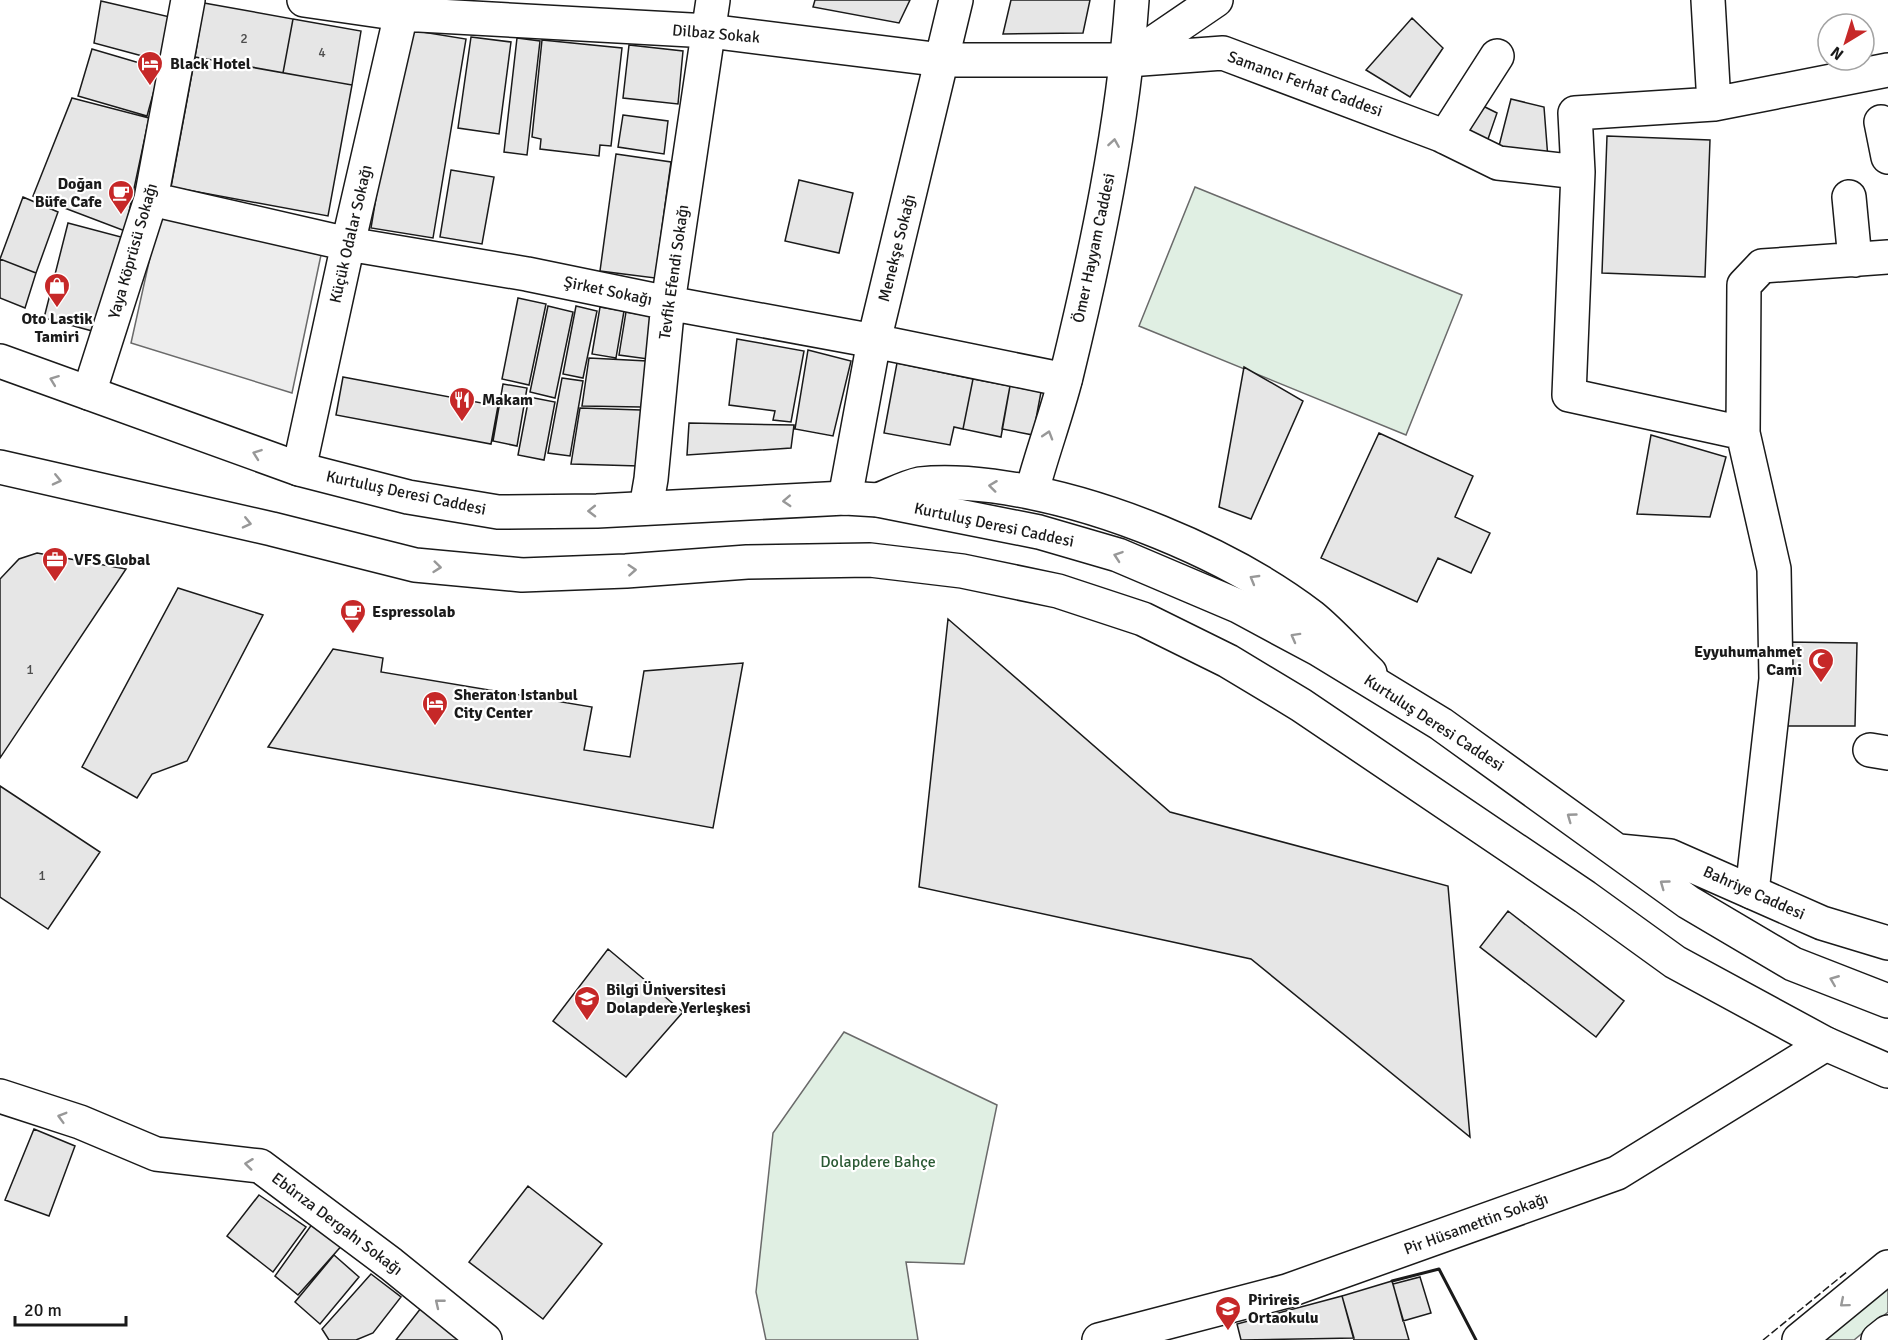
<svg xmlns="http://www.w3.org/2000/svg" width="1888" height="1340" font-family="Signika,sans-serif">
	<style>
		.green { fill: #e0efe3; stroke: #6a6a6a; stroke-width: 1.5 }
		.parking { fill: #ededed; stroke: #6a6a6a; stroke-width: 1.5 }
		.building { fill: #e6e6e6; stroke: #1a1a1a; stroke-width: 1.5 }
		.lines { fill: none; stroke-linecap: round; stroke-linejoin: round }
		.minor-casing { stroke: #1a1a1a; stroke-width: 36 }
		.tertiary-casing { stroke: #1a1a1a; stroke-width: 36 }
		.secondary-casing { stroke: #1a1a1a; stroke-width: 36 }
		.primary-casing { stroke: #1a1a1a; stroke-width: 36 }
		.minor { stroke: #fff; stroke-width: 33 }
		.tertiary { stroke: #fff; stroke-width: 33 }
		.secondary { stroke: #fff; stroke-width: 33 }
		.primary { stroke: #fff; stroke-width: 33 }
		.fence { stroke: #1a1a1a; stroke-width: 1.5; stroke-dasharray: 8 3; stroke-linecap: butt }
		.wall { stroke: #1a1a1a; stroke-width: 3 }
		.oneway { stroke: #989898 }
		.labels { text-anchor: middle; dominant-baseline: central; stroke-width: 4.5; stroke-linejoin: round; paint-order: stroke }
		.number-label { font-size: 14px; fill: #4d4d4d }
		.street-label { font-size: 16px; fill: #1a1a1a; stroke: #fff }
		.poi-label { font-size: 16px; font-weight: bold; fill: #1a1a1a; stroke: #fff; text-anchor: start }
		.park-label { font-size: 16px; fill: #2b5a34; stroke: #fff }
	</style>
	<rect width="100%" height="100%" fill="#fff"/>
	<path class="green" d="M1195 187 1462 295 1406 435 1139 326Z
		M844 1032 997 1105 964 1264 906 1262 918 1340H766L756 1292 773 1133Z
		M1888 1287V1312L1854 1340H1823Z"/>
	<path class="parking" d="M159 217 321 255 292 393 131 343Z"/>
	<path class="building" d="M815 0H910L899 23 813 7Z
		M1011 0H1090L1083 33 1003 34Z
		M101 1 170 17 161 61 94 43Z
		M204 3 293 19 283 73 195 57Z
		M1412 18 1443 48 1410 97 1366 70Z
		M293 19 361 31 352 85 283 73Z
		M404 29 466 39 433 238 371 228Z
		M471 37 511 42 499 134 458 128Z
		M517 38 540 41 527 155 504 152Z
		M542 40 622 48 611 146 600 145 599 156 540 149 541 139 532 137Z
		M629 45 683 51 678 104 623 98Z
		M92 49 160 69 147 116 78 96Z
		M195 57 352 85 328 216 171 187Z
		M72 98 149 118 125 231 33 196Z
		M1469 99 1497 113 1487 142 1460 128Z
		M1511 99 1544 107 1548 159 1499 146Z
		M623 115 668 121 664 154 618 147Z
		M1607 136 1710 140 1705 277 1602 273Z
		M616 154 671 162 655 278 600 271Z
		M451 170 494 177 482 244 440 237Z
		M799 180 853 193 839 253 785 241Z
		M23 197 58 212 36 273 0 259Z
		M68 223 121 237 96 332 44 318Z
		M0 259 36 273 25 308 0 298Z
		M518 298 546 304 529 385 502 379Z
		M548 306 573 312 555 398 530 392Z
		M576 306 597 311 583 378 563 374Z
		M600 307 624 311 616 358 592 354Z
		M626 312 655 317 648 359 619 355Z
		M737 339 804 351 791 422 773 420 775 411 729 405Z
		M808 350 851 361 833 436 795 429Z
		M589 358 647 361 641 407 582 406Z
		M897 363 973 379 963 429 954 427 950 445 884 433Z
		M1244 367 1303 401 1251 519 1219 507Z
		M343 377 498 406 491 444 336 415Z
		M562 378 583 381 570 456 548 453Z
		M973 379 1010 386 1001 437 963 429Z
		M503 384 527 388 517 446 493 441Z
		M1010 386 1041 392 1033 435 1002 429Z
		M529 397 555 402 544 460 518 455Z
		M580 408 641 410 639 466 571 464Z
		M689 423 794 425 791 448 687 455Z
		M1379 433 1473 476 1455 517 1490 533 1471 573 1438 558 1417 602 1321 558Z
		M1651 435 1726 457 1710 517 1637 514Z
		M37 553 126 569 0 758V579L19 559Z
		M178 588 263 615 187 761 152 774 137 798 82 767Z
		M948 619 1170 812 1448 886 1470 1137 1251 959 919 887Z
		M1786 642 1857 643 1855 726H1785Z
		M333 649 383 658 381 672 592 707 584 750 630 757 644 671 743 663 713 828 268 747Z
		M0 786 100 852 48 929 0 897Z
		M1508 911 1624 1001 1596 1037 1480 947Z
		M608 949 683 1012 626 1077 553 1021Z
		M34 1129 75 1146 49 1216 5 1200Z
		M528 1186 602 1244 543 1319 469 1262Z
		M259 1195 306 1227 273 1272 227 1236Z
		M315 1220 344 1243 298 1295 275 1276Z
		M334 1255 359 1277 320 1324 295 1302Z
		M371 1274 401 1297 373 1333 356 1340H329L322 1329Z
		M1420 1277 1431 1313 1403 1321 1393 1284Z
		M1392 1281 1409 1340H1354L1342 1296Z
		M1342 1296 1354 1338 1241 1340 1237 1324Z
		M421 1308 462 1340H396Z"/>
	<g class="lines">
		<defs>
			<path id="minor" d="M304 0 401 14 709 31 942 60H1128
				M1216 0 1128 60 1223 53 1441 135 1498 163 1578 172 1575 113 1714 104 1888 70
				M1708 0 1714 104
				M1881 122 1888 157
				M1445 137 1497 56
				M1578 172 1569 395 1743 433 1774 569 1776 679 1752 892
				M1849 197 1855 260
				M151 199 348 244 527 274 668 303 874 341 1065 380
				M89 393 151 199 188 0
				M1743 433 1744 285 1762 266 1888 257
				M299 469 348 244 401 14 403 0
				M845 498 874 341 956 0
				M646 508 651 479 668 303 713 0
				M1870 750 1888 753
				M0 1096 80 1122 156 1154 260 1166 391 1264 485 1340
				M1099 1340 1287 1291 1617 1173 1826 1044"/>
			<path id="tertiary" d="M1032 491C1042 453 1056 416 1066 377 1096 254 1123 127 1132 0
				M1799 1340 1888 1267
				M1878 1340 1888 1332"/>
			<path id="secondary" d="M878 500C891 495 906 487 920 484 945 481 969 483 993 486 1098 500 1227 552 1311 616 1332 633 1351 655 1370 673"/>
			<path id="primary" d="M0 361 299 469 408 497 498 512 597 511 845 498 878 500 1039 532 1118 555 1238 606 1318 649 1441 724 1688 902 1793 964 1888 1001
				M0 467 272 529 415 565 522 575 626 571 747 562 870 560 962 571 1058 591 1143 619 1228 661 1301 705 1585 897 1675 962 1826 1044 1888 1071
				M1619 851 1670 856 1822 923 1888 943"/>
		</defs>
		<use href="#minor" class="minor-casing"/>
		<use href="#tertiary" class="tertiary-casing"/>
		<use href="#secondary" class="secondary-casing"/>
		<use href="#primary" class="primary-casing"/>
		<use href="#minor" class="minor"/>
		<use href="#tertiary" class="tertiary"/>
		<use href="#secondary" class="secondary"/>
		<use href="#primary" class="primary"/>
		<path class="fence" d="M1763 1340 1848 1271"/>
		<path class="wall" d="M1392 1281 1439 1269 1476 1340"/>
	</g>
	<defs><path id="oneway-chevron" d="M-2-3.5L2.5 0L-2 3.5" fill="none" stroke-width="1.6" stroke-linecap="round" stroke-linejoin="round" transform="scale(1.5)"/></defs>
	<g class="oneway">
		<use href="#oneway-chevron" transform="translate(1114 143) rotate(-81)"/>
		<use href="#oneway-chevron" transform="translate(54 380) rotate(-159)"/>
		<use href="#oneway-chevron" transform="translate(1048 435) rotate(-73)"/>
		<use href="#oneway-chevron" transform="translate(257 454) rotate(-160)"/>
		<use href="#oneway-chevron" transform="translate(57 480) rotate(13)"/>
		<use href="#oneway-chevron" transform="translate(993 486) rotate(-173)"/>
		<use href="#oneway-chevron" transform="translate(787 501) rotate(177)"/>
		<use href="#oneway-chevron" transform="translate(592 511) rotate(179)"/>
		<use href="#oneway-chevron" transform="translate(247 523) rotate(13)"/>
		<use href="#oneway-chevron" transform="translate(1118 556) rotate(-161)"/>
		<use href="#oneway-chevron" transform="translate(437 567) rotate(6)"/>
		<use href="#oneway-chevron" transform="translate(632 570) rotate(-4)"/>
		<use href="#oneway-chevron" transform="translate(1254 579) rotate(-150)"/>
		<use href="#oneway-chevron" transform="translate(1295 637) rotate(-151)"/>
		<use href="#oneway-chevron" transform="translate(1571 817) rotate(-144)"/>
		<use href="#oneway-chevron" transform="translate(1664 884) rotate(-144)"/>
		<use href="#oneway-chevron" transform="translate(1834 980) rotate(-158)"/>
		<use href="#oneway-chevron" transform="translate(62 1117) rotate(-164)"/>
		<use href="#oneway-chevron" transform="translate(249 1164) rotate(-173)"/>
		<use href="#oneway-chevron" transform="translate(439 1303) rotate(-141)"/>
		<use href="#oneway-chevron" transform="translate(1844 1303) rotate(140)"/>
	</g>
	<defs>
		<symbol id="hotel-pin" viewBox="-11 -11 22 30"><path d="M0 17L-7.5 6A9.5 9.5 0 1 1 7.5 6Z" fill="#c62828" stroke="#fff"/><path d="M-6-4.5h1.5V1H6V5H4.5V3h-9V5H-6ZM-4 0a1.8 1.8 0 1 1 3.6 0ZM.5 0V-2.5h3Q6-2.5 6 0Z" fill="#fff"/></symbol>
		<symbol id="cafe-pin" viewBox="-11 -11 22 30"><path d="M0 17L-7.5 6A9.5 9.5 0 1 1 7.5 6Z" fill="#c62828" stroke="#fff"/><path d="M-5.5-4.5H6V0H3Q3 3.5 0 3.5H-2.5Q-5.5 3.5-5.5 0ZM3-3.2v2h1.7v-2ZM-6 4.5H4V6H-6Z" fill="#fff"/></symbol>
		<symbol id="shop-pin" viewBox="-11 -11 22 30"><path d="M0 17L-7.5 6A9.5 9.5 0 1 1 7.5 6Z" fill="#c62828" stroke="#fff"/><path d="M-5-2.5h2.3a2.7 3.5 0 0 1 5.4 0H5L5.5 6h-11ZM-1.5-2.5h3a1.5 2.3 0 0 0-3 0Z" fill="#fff"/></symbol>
		<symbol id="restaurant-pin" viewBox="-11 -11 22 30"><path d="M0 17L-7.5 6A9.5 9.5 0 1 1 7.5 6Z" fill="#c62828" stroke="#fff"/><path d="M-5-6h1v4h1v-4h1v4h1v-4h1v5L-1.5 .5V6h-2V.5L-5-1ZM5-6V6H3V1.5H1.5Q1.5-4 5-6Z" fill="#fff"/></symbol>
		<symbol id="office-pin" viewBox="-11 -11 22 30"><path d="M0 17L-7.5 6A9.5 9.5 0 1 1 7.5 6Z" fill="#c62828" stroke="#fff"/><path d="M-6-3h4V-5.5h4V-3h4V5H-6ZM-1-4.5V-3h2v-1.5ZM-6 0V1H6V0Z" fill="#fff"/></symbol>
		<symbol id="mosque-pin" viewBox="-11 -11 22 30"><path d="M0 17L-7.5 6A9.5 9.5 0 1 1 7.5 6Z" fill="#c62828" stroke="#fff"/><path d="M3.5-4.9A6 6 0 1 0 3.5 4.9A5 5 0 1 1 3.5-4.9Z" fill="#fff"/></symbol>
		<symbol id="university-pin" viewBox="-11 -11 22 30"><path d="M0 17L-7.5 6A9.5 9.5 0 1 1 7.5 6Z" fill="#c62828" stroke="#fff"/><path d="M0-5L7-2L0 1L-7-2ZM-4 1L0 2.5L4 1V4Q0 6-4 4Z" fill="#fff"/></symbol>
		<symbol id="school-pin" viewBox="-11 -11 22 30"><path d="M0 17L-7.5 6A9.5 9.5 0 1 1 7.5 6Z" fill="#c62828" stroke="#fff"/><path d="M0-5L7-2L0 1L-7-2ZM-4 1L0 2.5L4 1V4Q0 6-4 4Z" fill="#fff"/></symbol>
	</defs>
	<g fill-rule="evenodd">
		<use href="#hotel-pin" x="135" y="49" width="30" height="40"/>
		<use href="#cafe-pin" x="106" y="178" width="30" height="40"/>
		<use href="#shop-pin" x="42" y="271" width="30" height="40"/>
		<use href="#restaurant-pin" x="447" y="385" width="30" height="40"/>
		<use href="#office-pin" x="40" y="545" width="30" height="40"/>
		<use href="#cafe-pin" x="338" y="597" width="30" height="40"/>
		<use href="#mosque-pin" x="1806" y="646" width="30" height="40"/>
		<use href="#hotel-pin" x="420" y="689" width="30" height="40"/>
		<use href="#university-pin" x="572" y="984" width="30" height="40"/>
		<use href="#school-pin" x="1213" y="1294" width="30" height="40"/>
	</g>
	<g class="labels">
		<g class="number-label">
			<text x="244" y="38">2</text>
			<text x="322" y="52">4</text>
			<text x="30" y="669">1</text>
			<text x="42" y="875">1</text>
		</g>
		<g class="street-label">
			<text transform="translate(716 34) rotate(5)">Dilbaz Sokak</text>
			<text transform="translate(1305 84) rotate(20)">Samancı Ferhat Caddesi</text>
			<text transform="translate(351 234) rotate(-77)">Küçük Odalar Sokağı</text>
			<text transform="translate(897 248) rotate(-76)">Menekşe Sokağı</text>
			<text transform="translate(1094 248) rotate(-78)">Ömer Hayyam Caddesi</text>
			<text transform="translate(133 251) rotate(-74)">Yaya Köprüsü Sokağı</text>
			<text transform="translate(674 272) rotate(-82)">Tevfik Efendi Sokağı</text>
			<text transform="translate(608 291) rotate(12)">Şirket Sokağı</text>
			<text transform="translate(406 493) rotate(12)">Kurtuluş Deresi Caddesi</text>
			<text transform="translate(994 525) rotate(12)">Kurtuluş Deresi Caddesi</text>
			<text transform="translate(1434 723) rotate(33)">Kurtuluş Deresi Caddesi</text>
			<text transform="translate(1754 893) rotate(24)">Bahriye Caddesi</text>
			<text transform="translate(337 1224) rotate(37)">Ebûrıza Dergahı Sokağı</text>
			<text transform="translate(1476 1224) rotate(-20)">Pir Hüsamettin Sokağı</text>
		</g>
		<g class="poi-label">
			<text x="170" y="64">Black Hotel</text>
			<text x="102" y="184" text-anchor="end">Doğan<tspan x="102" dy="18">Büfe Cafe</tspan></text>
			<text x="57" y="319" text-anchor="middle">Oto Lastik<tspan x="57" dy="18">Tamiri</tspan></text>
			<text x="482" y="400">Makam</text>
			<text x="74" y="560">VFS Global</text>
			<text x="372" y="612">Espressolab</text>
			<text x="1802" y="652" text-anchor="end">Eyyuhumahmet<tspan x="1802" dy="18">Cami</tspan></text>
			<text x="454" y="695">Sheraton Istanbul<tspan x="454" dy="18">City Center</tspan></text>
			<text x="606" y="990">Bilgi Üniversitesi<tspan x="606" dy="18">Dolapdere Yerleşkesi</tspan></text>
			<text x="1248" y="1300">Pirireis<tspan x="1248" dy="18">Ortaokulu</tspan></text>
		</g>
		<g class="park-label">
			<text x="878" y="1162">Dolapdere Bahçe</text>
		</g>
	</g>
	<g transform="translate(1846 42) rotate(218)"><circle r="28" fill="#ffffff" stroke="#a3a3a3" stroke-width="1.5"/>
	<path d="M0-4.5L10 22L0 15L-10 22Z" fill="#c62828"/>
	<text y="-9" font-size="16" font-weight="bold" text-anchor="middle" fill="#1a1a1a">N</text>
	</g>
	<path d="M15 1316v9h111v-9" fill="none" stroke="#1a1a1a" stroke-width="3"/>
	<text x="24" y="1316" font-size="18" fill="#1a1a1a" stroke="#ffffff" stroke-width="4.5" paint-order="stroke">20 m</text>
</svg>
